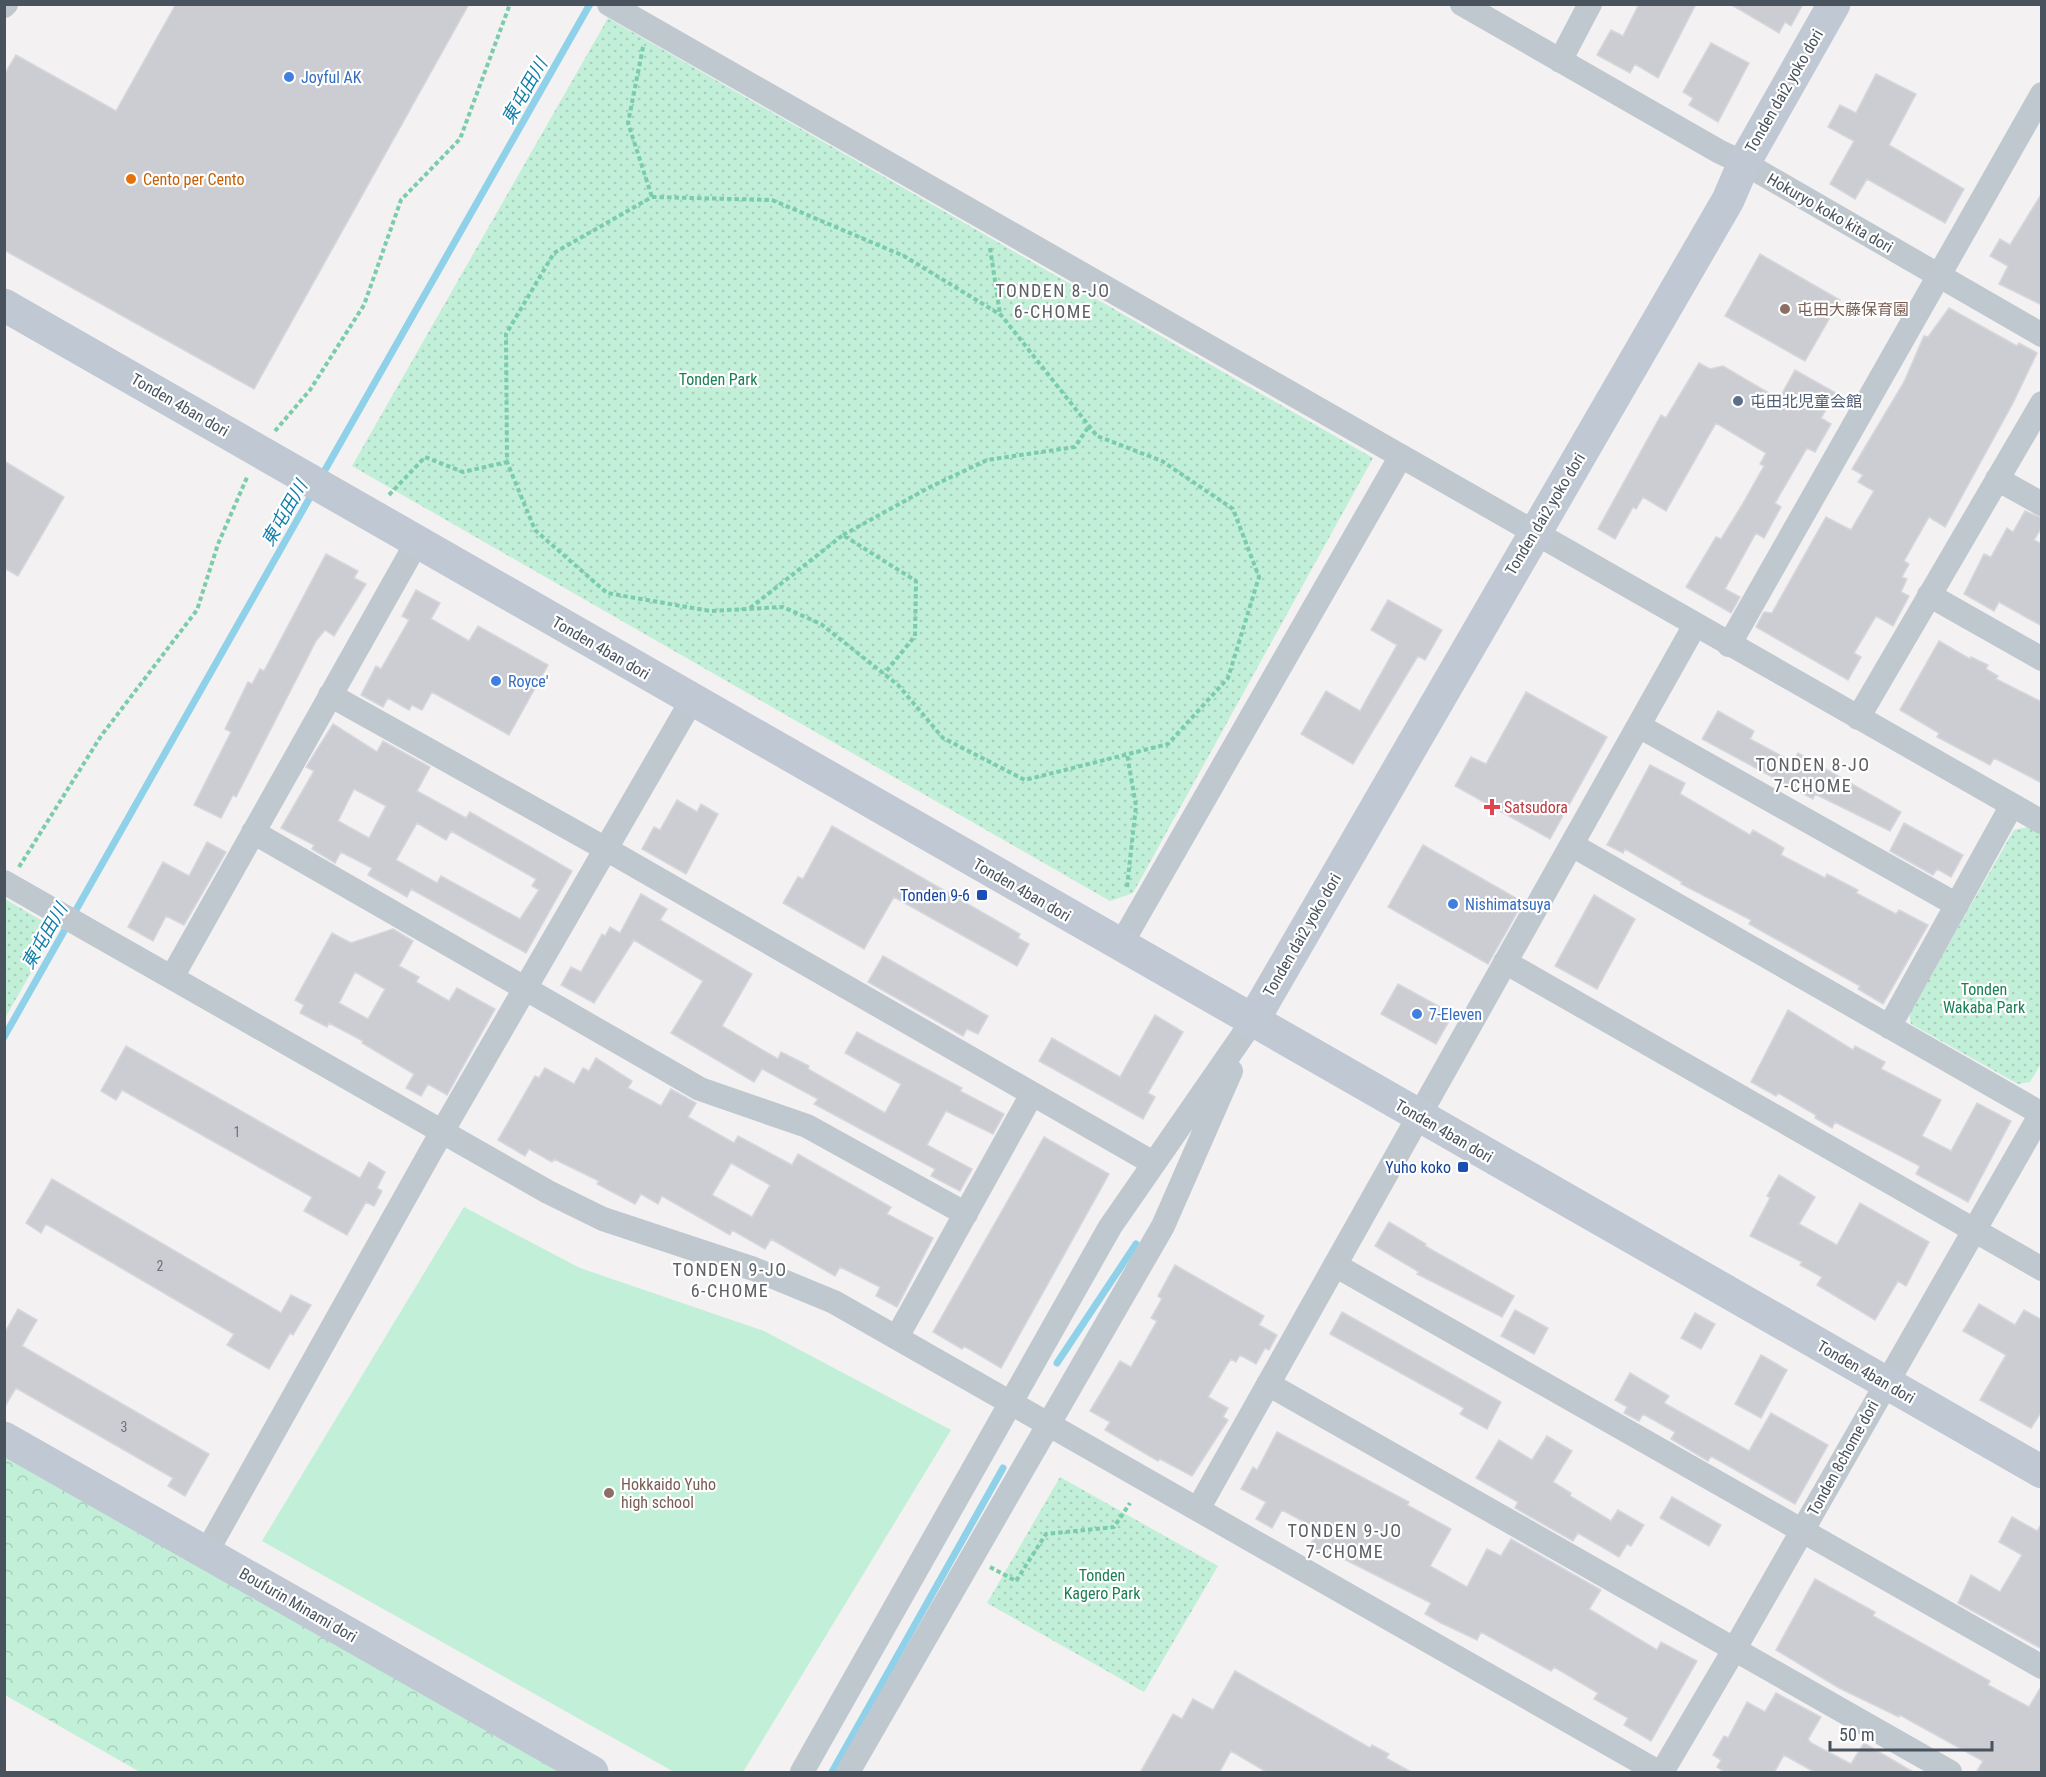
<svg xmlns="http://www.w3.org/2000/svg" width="2046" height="1777" font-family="'Roboto Condensed','Noto Sans JP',sans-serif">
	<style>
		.forest { fill: url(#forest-crowns) }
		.park { fill: url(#park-dots) }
		.garden { fill: #c2efd7 }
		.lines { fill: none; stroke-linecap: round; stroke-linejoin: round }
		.stream { stroke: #90d1ea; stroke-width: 7 }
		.building { fill: #cbcdd3; stroke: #d5d7dc; stroke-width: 1.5; fill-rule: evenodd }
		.path { stroke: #7accaa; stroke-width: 4; stroke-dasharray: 4.5 3; stroke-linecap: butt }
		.street { stroke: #bfc7cf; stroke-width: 24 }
		.secondary { stroke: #c0c8d4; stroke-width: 33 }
		.shop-dot { fill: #3f7fe0; stroke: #fff; stroke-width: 2 }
		.food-dot { fill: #e8710a; stroke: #fff; stroke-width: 2 }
		.education-dot { fill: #8d6e63; stroke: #fff; stroke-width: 2 }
		.service-dot { fill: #5c6f8a; stroke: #fff; stroke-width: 2 }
		.health-dot { fill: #e0444e; stroke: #fff; stroke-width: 2 }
		.transit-dot { fill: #1a4fb4; stroke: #fff; stroke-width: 2 }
		.labels { text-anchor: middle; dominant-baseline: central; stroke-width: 4.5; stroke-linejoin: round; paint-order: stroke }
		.number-label { font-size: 14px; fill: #6a727b }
		.shop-label { font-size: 16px; fill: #366cbe; stroke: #fff; text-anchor: start }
		.street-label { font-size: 16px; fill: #49535e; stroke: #fff }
		.food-label { font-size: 16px; fill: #c56008; stroke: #fff; text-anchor: start }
		.education-label { font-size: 16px; fill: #785e54; stroke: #fff; text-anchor: start }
		.park-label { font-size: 16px; fill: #1a7f54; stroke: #fff }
		.service-label { font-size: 16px; fill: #4e5e75; stroke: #fff; text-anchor: start }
		.health-label { font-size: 16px; fill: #be3a42; stroke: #fff; text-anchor: start }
		.transit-label { font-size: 16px; fill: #164399; stroke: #fff; text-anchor: end }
		.water-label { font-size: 18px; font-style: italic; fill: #107eaa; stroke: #fff }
		.neighbourhood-label { font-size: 18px; letter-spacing: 1.5px; fill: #5e6166; stroke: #fff }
	</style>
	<defs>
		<pattern id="forest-crowns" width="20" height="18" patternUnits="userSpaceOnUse" patternTransform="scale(1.5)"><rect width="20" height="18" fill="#c2efd7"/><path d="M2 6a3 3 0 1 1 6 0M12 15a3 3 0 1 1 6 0" fill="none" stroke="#a8cfbb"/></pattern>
		<pattern id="park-dots" width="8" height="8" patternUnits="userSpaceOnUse" patternTransform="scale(1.5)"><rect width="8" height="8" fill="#c2efd7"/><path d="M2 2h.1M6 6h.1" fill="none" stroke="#a8cfbb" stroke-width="1.8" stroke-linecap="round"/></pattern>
	</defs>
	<rect width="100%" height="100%" fill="#f3f1f1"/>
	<path class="forest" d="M5 1450 574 1772H140L5 1695Z"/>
	<path class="park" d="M608 18 1373 458 1133 893 1110 901 352 466Z
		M2028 827 2041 834 2042 1062 2030 1082 2018 1084 1911 1024 1909 1013 2014 830Z
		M5 899 56 929 5 1018Z
		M1060 1477 1218 1566 1144 1692 987 1603Z"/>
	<path class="garden" d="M464 1207 580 1268 764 1331 951 1430 743 1772H674L262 1541Z"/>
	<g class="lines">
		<path class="stream" d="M321 477 590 4
			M4 1037 313 492
			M1057 1363 1136 1244
			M832 1772 1003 1468"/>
	</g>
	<path class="building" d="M176 4H469L254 389 4 250V75L16 55 116 111Z
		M1639 4H1696L1658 78 1635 64 1630 73 1597 55 1611 30 1623 36Z
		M1730 4H1803L1791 26 1785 22 1779 33Z
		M1711 43 1749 63 1718 122 1689 105 1693 98 1683 92Z
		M1876 74 1916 94 1889 145 1964 189 1945 223 1867 179 1855 199 1830 184 1854 141 1828 127 1840 105 1856 113Z
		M2042 193V305L1999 284 2008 266 1990 256 2000 239 2010 245Z
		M1760 254 1840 300 1805 361 1725 316Z
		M1949 308 2017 346 2019 343 2037 353 2013 403 1945 527 1929 517 1904 561 1909 564 1902 577 1907 579 1901 592 1909 596 1893 626 1876 616 1854 653 1861 657 1848 680 1756 627 1764 612 1772 613 1826 517 1851 530 1874 491 1858 482 1863 475 1852 469 1904 382 1924 336 1928 337Z
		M1699 363 1710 369 1723 366 1779 399 1795 370 1836 393 1821 418 1831 424 1815 452 1807 448 1775 503 1781 507 1764 538 1756 533 1725 589 1740 597 1731 613 1686 587 1716 537 1721 539 1742 505 1764 466 1760 464 1766 453 1716 423 1666 511 1643 497 1636 509 1633 507 1615 539 1598 529 1661 415 1666 418Z
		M4 461 64 497 18 576 4 568Z
		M2025 511 2042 518V527L2034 540 2042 544V626L1999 602 1994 611 1964 594 1984 554 1991 557 2007 528 2013 532Z
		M326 554 358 571 354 578 366 584 334 636 325 630 316 641 236 797 233 795 221 818 194 805 231 732 225 729 248 682 252 684 260 669 264 671Z
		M416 590 440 603 431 619 469 641 478 626 548 665 509 735 432 692 422 710 412 705 409 710 388 698 383 707 361 695 376 666 381 669 409 620 402 616Z
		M1388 600 1442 630 1425 660 1418 656 1353 764 1301 734 1326 691 1360 711 1397 645 1371 630Z
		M1939 641 1970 659 1971 657 1988 665 1986 669 1998 676 1996 679 2042 702V783L1994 758 1990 765 1937 737 1939 733 1900 710Z
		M1526 692 1607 737 1550 839 1455 786 1471 757 1486 764Z
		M1718 711 1754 731 1750 739 1793 762 1798 753 1901 812 1890 831 1815 794 1813 799 1702 739Z
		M333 724 377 752 383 741 430 767 417 791 466 818 470 812 572 871 526 953 411 889 407 897 368 875 372 868 341 852 335 863 312 849 314 845 281 828 314 771 306 767ZM354 789 386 806 369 838 338 821ZM417 823 446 840 451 831 536 879 532 886 539 890 520 919 441 876 437 883 396 860Z
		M1650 765 1685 783 1680 794 1750 835 1753 830 1784 848 1781 855 1825 878 1827 874 1858 890 1856 893 1896 914 1899 910 1928 925 1883 1004 1858 989 1860 986 1749 924 1751 920 1681 884 1682 882 1625 849 1623 853 1607 845Z
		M677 800 697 812 701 804 718 814 686 874 642 849 654 827 660 830Z
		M1904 823 1963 855 1951 877 1937 869 1933 875 1890 851Z
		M832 826 1020 934 1018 938 1029 944 1017 966 894 897 864 949 783 903 798 877 803 879Z
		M207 842 226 852 184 925 166 916 153 941 128 927 163 862 189 876Z
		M1423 845 1523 902 1488 964 1388 907Z
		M641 894 667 909 660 920 752 974 722 1026 778 1059 781 1052 809 1066 808 1069 885 1113 901 1084 845 1053 857 1032 962 1088 960 1091 1004 1114 993 1134 946 1111 927 1145 972 1169 960 1191 931 1176 935 1169 814 1104 818 1099 762 1069 754 1082 671 1033 703 981 634 940 594 1003 561 985 571 967 581 972 602 934 605 936 610 927 620 933Z
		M1594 895 1635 919 1597 989 1555 966Z
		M393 929 413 941 399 966 419 977 416 982 449 1001 457 988 495 1009 447 1095 428 1084 421 1096 406 1088 414 1074 362 1043 363 1041 329 1023 327 1027 300 1013 304 1005 295 1000 332 933 351 943ZM355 972 385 989 368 1019 339 1003Z
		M883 956 988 1016 978 1034 967 1029 963 1036 868 982Z
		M1398 984 1453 1014 1436 1044 1381 1014Z
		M1788 1010 1853 1050 1855 1046 1885 1062 1881 1069 1941 1100 1922 1136 1951 1151 1977 1103 2011 1121 1968 1202 1916 1174 1920 1166 1835 1122 1832 1128 1815 1118 1816 1115 1778 1093 1776 1096 1751 1082Z
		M1155 1015 1183 1032 1148 1093 1155 1097 1143 1119 1039 1061 1052 1038 1120 1077Z
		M126 1046 358 1177 360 1178 369 1162 385 1172 377 1188 382 1191 374 1206 366 1202 347 1235 304 1211 312 1197 122 1090 116 1100 101 1091Z
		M596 1058 632 1081 628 1088 661 1106 671 1089 696 1103 688 1117 734 1143 738 1136 792 1165 798 1154 891 1207 887 1214 933 1238 897 1307 876 1296 880 1287 840 1267 835 1276 771 1239 765 1249 732 1230 730 1235 662 1196 658 1204 641 1194 635 1204 597 1184 599 1181 554 1159 552 1162 529 1149 525 1156 498 1140 535 1076 539 1078 545 1068 574 1084 583 1068 589 1071ZM731 1163 770 1185 752 1217 712 1195Z
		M1044 1137 1109 1174 1001 1368 964 1346 962 1349 933 1332Z
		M1779 1175 1815 1197 1799 1224 1837 1245 1860 1203 1929 1242 1906 1286 1898 1281 1875 1320 1817 1285 1822 1277 1800 1265 1802 1262 1750 1236 1770 1198 1767 1196Z
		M52 1179 281 1313 291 1295 311 1305 293 1335 290 1333 269 1369 227 1345 234 1334 46 1224 41 1233 26 1223Z
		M1389 1222 1426 1244 1425 1246 1514 1296 1502 1317 1417 1274 1419 1272 1375 1246Z
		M1175 1265 1264 1316 1259 1325 1277 1335 1269 1350 1265 1348 1256 1364 1240 1355 1236 1362 1231 1359 1227 1365 1208 1397 1228 1408 1223 1417 1228 1420 1192 1476 1160 1459 1158 1461 1105 1430 1110 1422 1090 1411 1120 1361 1131 1367 1157 1321 1151 1318 1162 1299 1158 1296Z
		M1979 1304 2015 1325 2024 1310 2042 1320V1411L2031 1428 1980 1400 2006 1355 1963 1331Z
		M18 1309 37 1320 22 1346 209 1454 185 1496 168 1486 173 1478 16 1388 4 1408V1334Z
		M1515 1310 1548 1328 1534 1354 1501 1336Z
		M1342 1312 1501 1402 1487 1429 1460 1414 1464 1408 1330 1334Z
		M1695 1313 1715 1324 1701 1349 1681 1338Z
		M1761 1355 1787 1370 1761 1418 1735 1404Z
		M1630 1373 1669 1396 1664 1403 1749 1451 1771 1413 1828 1445 1795 1504 1711 1456 1708 1461 1671 1439 1675 1432 1643 1414 1639 1421 1624 1413 1627 1407 1615 1400Z
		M1277 1432 1409 1502 1407 1505 1451 1529 1430 1566 1467 1587 1487 1549 1501 1556 1511 1539 1601 1590 1589 1609 1657 1650 1661 1642 1697 1661 1651 1741 1624 1725 1628 1718 1594 1699 1598 1693 1554 1667 1551 1671 1481 1632 1477 1640 1441 1623 1425 1614 1431 1603 1328 1551 1324 1557 1308 1548 1319 1530 1282 1510 1272 1528 1256 1519 1266 1502 1241 1489 1253 1467 1257 1470Z
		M1547 1436 1572 1451 1553 1482 1571 1493 1570 1496 1611 1521 1618 1510 1644 1525 1631 1546 1627 1544 1619 1557 1578 1533 1573 1541 1515 1508 1518 1502 1476 1478 1499 1440 1532 1460Z
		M1672 1497 1721 1525 1709 1546 1660 1518Z
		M2012 1517 2037 1531 2042 1523V1649L1958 1603 1971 1575 2000 1592 2022 1555 1999 1542Z
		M1815 1579 1875 1612 1873 1616 1990 1681 1988 1685 2029 1707 2042 1685V1773H1976L1983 1761 1900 1715 1899 1717 1839 1688 1776 1650Z
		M1235 1671 1370 1748 1372 1745 1389 1754 1386 1758 1413 1773H1268L1231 1751 1219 1773H1140L1173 1714 1182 1719 1193 1699 1213 1710Z
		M1776 1693 1821 1717 1808 1739 1811 1743 1851 1764 1864 1743 1915 1773H1816L1784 1755 1774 1773H1726L1717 1767 1721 1760 1713 1755 1724 1736 1728 1738 1747 1702 1765 1712Z"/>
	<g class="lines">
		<path class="path" d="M643 47 628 123 652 197
			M652 197 772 200 904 256 1001 315 1097 436 1162 461 1233 509 1259 577 1228 678 1168 744 1025 780 943 738 898 685 821 624 783 607 710 611 607 593 535 530 507 462 506 334 554 253Z
			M990 248 1000 314
			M275 431 310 390 364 305 401 200 460 139 510 4
			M389 495 425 457 463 472 507 462
			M843 535 930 487 987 460 1075 447 1089 426
			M750 608 843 535 916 581 915 636 884 674
			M19 867 101 736 197 610 218 544 248 475
			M1127 887 1136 806 1127 754
			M990 1567 1016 1581 1046 1534 1114 1527 1130 1503"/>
		<path class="street" d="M609 4 2042 822
			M1462 4 1720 152 1744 163 2042 335
			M4 6 6 4
			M1560 61 1590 4
			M1997 479 2042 504
			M1929 595 2042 659
			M1729 645 2042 94
			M330 695 606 849 1153 1163
			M1858 718 2042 403
			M1639 726 1957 905
			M253 832 700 1089 807 1126 966 1214
			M1572 845 2042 1114
			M4 882 548 1192 603 1219 754 1269 834 1302 1658 1772
			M1120 946 1401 456
			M1505 962 2042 1269
			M172 977 417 542
			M1889 1027 2012 805
			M1335 1265 2042 1667
			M897 1337 1032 1094
			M1268 1384 1950 1772
			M1198 1509 1695 625
			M206 1553 431 1151 692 700
			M802 1772 1110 1227 1252 1022
			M848 1772 1163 1226 1231 1071
			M1662 1772 1734 1650 2042 1112"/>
		<path class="secondary" d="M4 305 2042 1472
			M1252 1022 1728 200 1744 163 1834 4
			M4 1438 592 1772"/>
	</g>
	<g class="shop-dot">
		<circle cx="289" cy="77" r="6"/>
		<circle cx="496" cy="681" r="6"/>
		<circle cx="1453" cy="904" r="6"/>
		<circle cx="1417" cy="1014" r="6"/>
	</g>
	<circle class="food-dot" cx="131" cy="179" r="6"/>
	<g class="education-dot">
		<circle cx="1785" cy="309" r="6"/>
		<circle cx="609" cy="1493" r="6"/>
	</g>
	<circle class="service-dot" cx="1738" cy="401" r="6"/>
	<path class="health-dot" d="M1489 798h6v6h6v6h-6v6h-6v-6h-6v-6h6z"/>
	<g class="transit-dot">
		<rect x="976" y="889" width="12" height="12" rx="3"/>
		<rect x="1457" y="1161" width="12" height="12" rx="3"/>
	</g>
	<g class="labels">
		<g class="number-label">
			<text x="237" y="1132">1</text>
			<text x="160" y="1266">2</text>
			<text x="124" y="1427">3</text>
		</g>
		<g class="shop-label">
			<text x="301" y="77">Joyful AK</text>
			<text x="508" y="681">Royce'</text>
			<text x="1465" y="904">Nishimatsuya</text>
			<text x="1429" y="1014">7-Eleven</text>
		</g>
		<g class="street-label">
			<text transform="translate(1784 91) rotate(-60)">Tonden dai2 yoko dori</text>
			<text transform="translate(1830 213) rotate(30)">Hokuryo koko kita dori</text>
			<text transform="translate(180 405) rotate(30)">Tonden 4ban dori</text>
			<text transform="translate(1545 514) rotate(-59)">Tonden dai2 yoko dori</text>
			<text transform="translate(601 648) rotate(30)">Tonden 4ban dori</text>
			<text transform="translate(1022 890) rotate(30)">Tonden 4ban dori</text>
			<text transform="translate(1302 935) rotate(-60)">Tonden dai2 yoko dori</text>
			<text transform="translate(1444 1131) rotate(30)">Tonden 4ban dori</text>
			<text transform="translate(1866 1372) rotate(30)">Tonden 4ban dori</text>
			<text transform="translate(1843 1458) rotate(-61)">Tonden 8chome dori</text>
			<text transform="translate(298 1605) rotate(30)">Boufurin Minami dori</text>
		</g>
		<g class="food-label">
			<text x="143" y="179">Cento per Cento</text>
		</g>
		<g class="education-label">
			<text x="1797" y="309">屯田大藤保育園</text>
			<text x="621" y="1484">Hokkaido Yuho<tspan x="621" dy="18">high school</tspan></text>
		</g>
		<g class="park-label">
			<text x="718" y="379">Tonden Park</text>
			<text x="1984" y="989">Tonden<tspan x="1984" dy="18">Wakaba Park</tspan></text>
			<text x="1102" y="1575">Tonden<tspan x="1102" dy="18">Kagero Park</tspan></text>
		</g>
		<g class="service-label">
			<text x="1750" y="401">屯田北児童会館</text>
		</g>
		<g class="health-label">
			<text x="1504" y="807">Satsudora</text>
		</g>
		<g class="transit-label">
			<text x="970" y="895">Tonden 9-6</text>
			<text x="1451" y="1167">Yuho koko</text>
		</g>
		<g class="water-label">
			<text transform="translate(524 91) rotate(-60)">東屯田川</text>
			<text transform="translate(284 513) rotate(-60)">東屯田川</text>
			<text transform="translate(44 936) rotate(-60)">東屯田川</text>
		</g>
		<g class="neighbourhood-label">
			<text x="1053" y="290">TONDEN 8-JO<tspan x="1053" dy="21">6-CHOME</tspan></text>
			<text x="1813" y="764">TONDEN 8-JO<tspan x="1813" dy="21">7-CHOME</tspan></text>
			<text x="730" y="1269">TONDEN 9-JO<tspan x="730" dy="21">6-CHOME</tspan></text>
			<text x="1345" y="1530">TONDEN 9-JO<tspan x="1345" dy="21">7-CHOME</tspan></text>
		</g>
	</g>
	<rect width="2046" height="1777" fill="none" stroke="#49535e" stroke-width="12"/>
	<path d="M1830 1741v9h162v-9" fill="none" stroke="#49535e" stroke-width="3"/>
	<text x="1839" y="1741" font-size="18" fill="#49535e" stroke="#ffffff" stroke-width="4.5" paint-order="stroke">50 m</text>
</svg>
